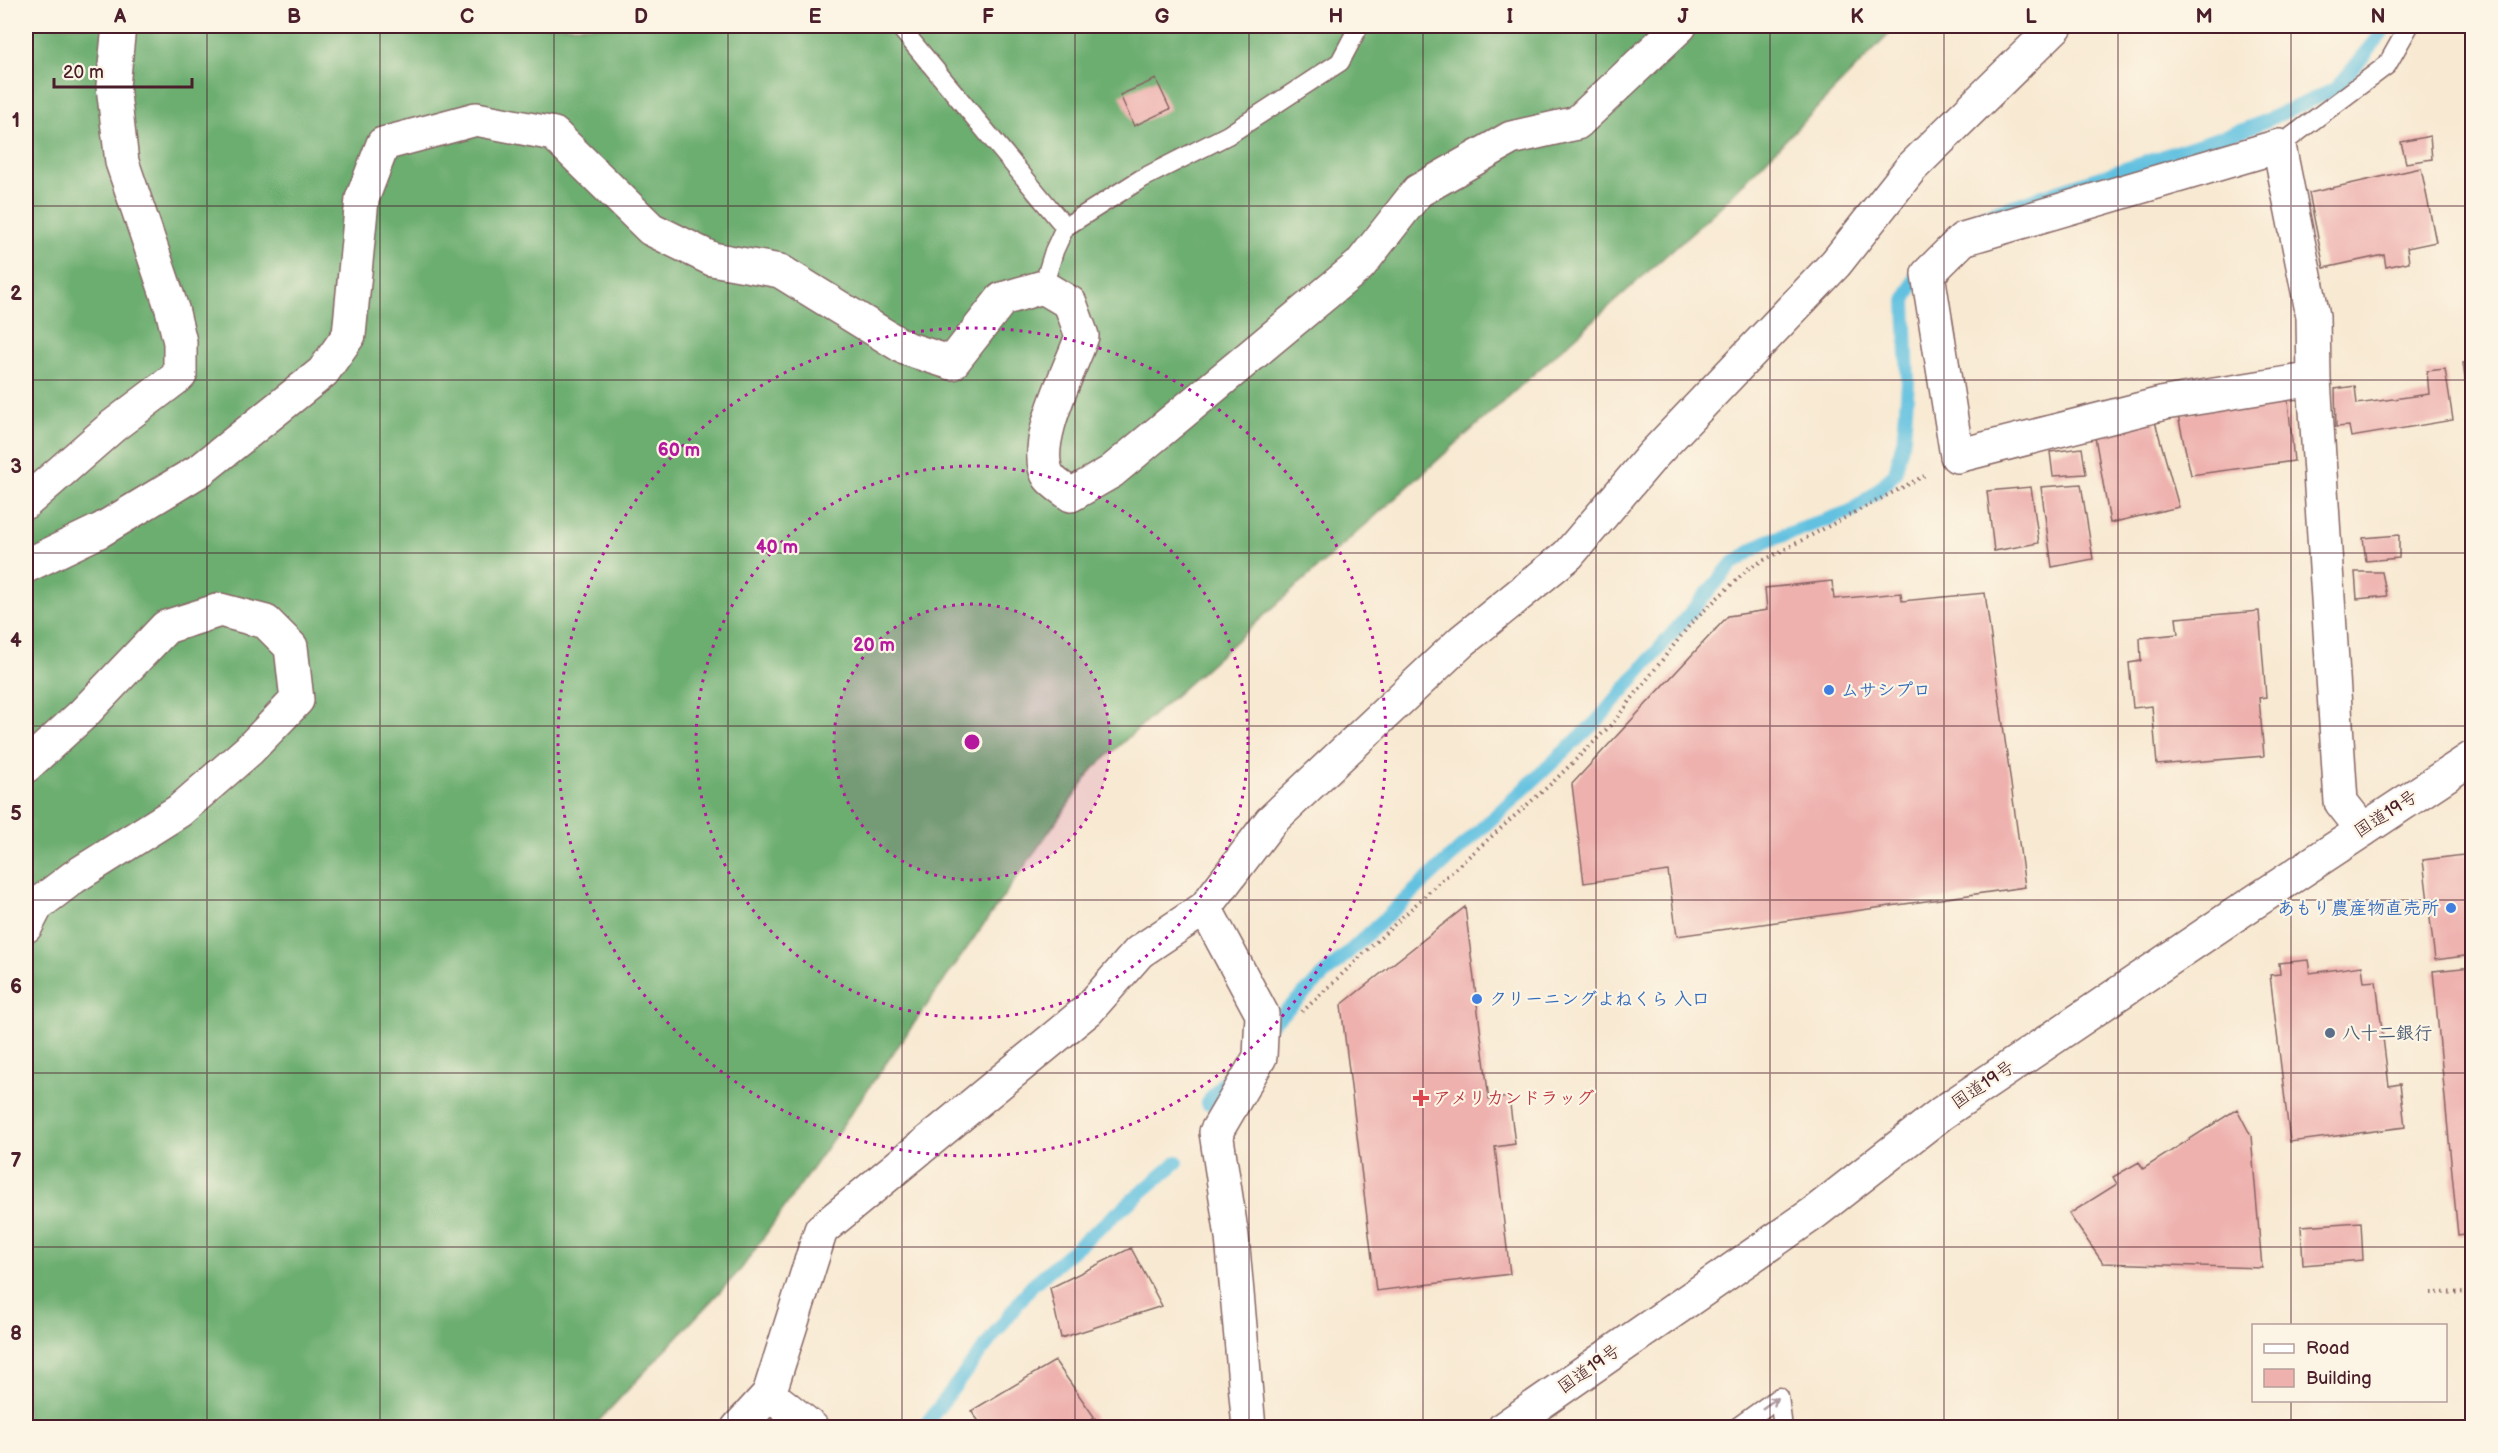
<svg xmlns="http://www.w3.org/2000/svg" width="2498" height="1453" font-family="'Balsamiq Sans','Klee One',sans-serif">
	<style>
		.forest { fill: #6cad70; stroke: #5b664e; stroke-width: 1.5 }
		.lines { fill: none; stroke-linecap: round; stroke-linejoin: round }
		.stream { stroke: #62c1e0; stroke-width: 14 }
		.building { fill: #eeb1ae }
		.lane-casing { stroke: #876665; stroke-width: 21 }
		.street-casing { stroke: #876665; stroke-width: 36 }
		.highway-casing { stroke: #876665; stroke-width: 36 }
		.path { stroke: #876665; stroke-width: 4; stroke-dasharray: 1.5 4.5; stroke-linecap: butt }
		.lane { stroke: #fff; stroke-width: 18 }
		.street { stroke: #fff; stroke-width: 33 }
		.highway { stroke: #fff; stroke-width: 33 }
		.oneway { stroke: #ae9aa0 }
		.grid { fill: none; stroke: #4a1f2b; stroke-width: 1.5; stroke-opacity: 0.55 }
		.ring { fill: none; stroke: #b5179e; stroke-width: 3; stroke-dasharray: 3 6 }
		.shop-dot { fill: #3f7fe0; stroke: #fcf5e5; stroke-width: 2 }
		.service-dot { fill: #5c6f8a; stroke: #fcf5e5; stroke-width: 2 }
		.health-dot { fill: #e0444e; stroke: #fcf5e5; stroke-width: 2 }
		.labels { text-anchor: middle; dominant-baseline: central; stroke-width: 4.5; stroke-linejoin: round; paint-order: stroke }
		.shop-label { font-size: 18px; font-weight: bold; fill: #366cbe; stroke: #fcf5e5; text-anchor: start }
		.street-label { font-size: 18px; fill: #4a1f2b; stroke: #fcf5e5 }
		.service-label { font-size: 18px; font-weight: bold; fill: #4e5e75; stroke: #fcf5e5; text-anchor: start }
		.health-label { font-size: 18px; font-weight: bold; fill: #be3a42; stroke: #fcf5e5; text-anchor: start }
		.centre { fill: #b5179e; stroke: #fcf5e5; stroke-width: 3 }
		.ring-label { font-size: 18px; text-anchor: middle; font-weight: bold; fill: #b5179e; stroke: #fcf5e5; stroke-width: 4.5; stroke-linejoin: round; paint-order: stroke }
		.neatline { fill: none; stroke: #4a1f2b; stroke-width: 2 }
		.grid-label { font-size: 20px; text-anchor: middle; font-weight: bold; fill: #4a1f2b }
	</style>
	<rect width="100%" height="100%" fill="#fcf5e5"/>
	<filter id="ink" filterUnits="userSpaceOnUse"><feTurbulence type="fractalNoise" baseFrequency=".0167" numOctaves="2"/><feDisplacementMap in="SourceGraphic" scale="12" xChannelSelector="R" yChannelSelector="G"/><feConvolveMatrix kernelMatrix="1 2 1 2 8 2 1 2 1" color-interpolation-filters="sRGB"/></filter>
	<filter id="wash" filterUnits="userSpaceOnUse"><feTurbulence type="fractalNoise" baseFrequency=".008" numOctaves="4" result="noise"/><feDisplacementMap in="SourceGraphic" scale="24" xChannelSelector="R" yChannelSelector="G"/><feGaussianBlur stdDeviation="1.35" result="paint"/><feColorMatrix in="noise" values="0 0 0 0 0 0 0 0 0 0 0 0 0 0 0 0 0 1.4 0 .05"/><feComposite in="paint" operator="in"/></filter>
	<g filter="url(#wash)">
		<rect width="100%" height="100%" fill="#f8e9d2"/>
		<path class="forest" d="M26 26H1897L1720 207 1093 769 742 1268 592 1428 26 1427Z"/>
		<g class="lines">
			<path class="stream" d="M1980 217 2249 128 2336 89 2388 26
				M1266 1029 1597 721 1732 564 1765 542 1851 511 1874 494 1895 473 1904 437 1908 382 1905 301 1920 267
				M1207 1103 1234 1069
				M923 1428 1032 1285 1177 1162"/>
		</g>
		<g id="blocks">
			<path class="building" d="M1156 79 1170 109 1134 126 1120 95Z
				M2430 136 2432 159 2406 163 2401 142Z
				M2421 168 2436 242 2407 248 2409 262 2386 267 2384 255 2324 268 2309 193Z
				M2472 362V425H2471L2463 363Z
				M2445 369 2453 420 2351 437 2349 426 2336 427 2335 389 2355 386 2357 404 2429 394 2427 371Z
				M2287 391 2294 461 2191 475 2178 416Z
				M2154 418 2179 507 2110 523 2095 437Z
				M2082 448 2086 474 2053 476 2050 452Z
				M2081 484 2093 559 2052 567 2041 487Z
				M2031 487 2039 543 1994 551 1987 491Z
				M2399 535V558L2366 561 2363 538Z
				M2355 572H2382L2387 596 2357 599Z
				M1832 581 1834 599 1901 593 1902 601 1985 593 2025 887 1677 936 1668 871 1584 883 1572 784 1728 616 1767 610 1765 588Z
				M2259 611 2266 697 2259 698 2264 756 2157 765 2152 706 2133 708 2129 663 2141 661 2140 638 2178 634 2176 618Z
				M2472 854V955L2435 960 2423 860Z
				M1465 907 1489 1100 1509 1097 1515 1144 1495 1147 1510 1274 1376 1291 1341 1005Z
				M2308 960 2310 973 2362 966 2364 982 2376 981 2389 1086 2400 1084 2405 1127 2290 1142 2270 975 2280 974 2279 963Z
				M2472 967V1234L2458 1236 2433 971Z
				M2237 1109 2251 1136 2262 1268 2103 1263 2069 1214 2117 1184 2113 1177 2139 1162 2143 1169Z
				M2361 1222 2363 1260 2303 1265 2301 1226Z
				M1131 1248 1162 1306 1061 1338 1050 1288Z
				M1055 1361 1095 1418 1077 1428H984L971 1411Z"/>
		</g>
	</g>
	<g filter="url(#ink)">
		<use href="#blocks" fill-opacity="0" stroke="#876665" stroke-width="1.5"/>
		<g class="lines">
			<defs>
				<path id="lane" d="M899 26 1065 227
					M2279 146 2387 65 2409 26
					M1043 287 1054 251 1065 227 1141 179 1228 135 1340 62 1359 26
					M1736 1428 1779 1397 1783 1428"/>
				<path id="street" d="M2314 379 2165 403 1957 456 1928 274 1963 239 2279 146 2313 316 2314 379 2341 802 2363 830
					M26 502 113 426 180 375V342L172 309 122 162 113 86 119 26
					M26 566 101 530 202 469 323 372 349 335 362 199 383 144 476 119 554 134 651 229 712 259 780 271 905 348 952 363 1002 299 1043 287 1070 303 1082 336C1071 369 1029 446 1049 477 1054 484 1065 490 1071 495L1111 472 1360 265 1418 191 1511 138 1577 123 1680 26
					M26 766 83 714 166 627 220 610 266 622 291 647 297 700 249 750 179 811 74 877 37 905 26 926
					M1205 908 1262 1014 1260 1057 1216 1132 1232 1237 1249 1428
					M769 1394 812 1428
					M738 1428 769 1394 821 1230 1088 1010 1139 952 1205 908 1271 821 1462 641 1568 555 1653 455 1836 263 1911 168 2056 26"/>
				<path id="highway" d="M1504 1428 1814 1213 1942 1113 2230 918 2472 758"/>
			</defs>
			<use href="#lane" class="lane-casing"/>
			<use href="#street" class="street-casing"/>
			<use href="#highway" class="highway-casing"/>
			<path class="path" d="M1302 1012 1432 889 1553 782 1612 724 1692 622 1749 568 1924 476
				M2431 1293 2472 1292"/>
			<use href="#lane" class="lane"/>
			<use href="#street" class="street"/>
			<use href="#highway" class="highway"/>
		</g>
		<defs><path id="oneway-shaft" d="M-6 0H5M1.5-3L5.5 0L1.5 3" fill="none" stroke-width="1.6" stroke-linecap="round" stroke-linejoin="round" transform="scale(1.5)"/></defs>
		<use class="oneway" href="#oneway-shaft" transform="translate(1770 1403) rotate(-35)"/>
	</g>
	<path class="grid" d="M207 26V1428M380 26V1428M554 26V1428M728 26V1428M902 26V1428M1075 26V1428M1249 26V1428M1423 26V1428M1596 26V1428M1770 26V1428M1944 26V1428M2118 26V1428M2291 26V1326M26 206H2472M26 380H2472M26 553H2472M26 726H2472M26 900H2472M26 1073H2472M26 1247H2472M2291 1400V1428"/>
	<circle cx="972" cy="742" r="138" fill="#b5179e" fill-opacity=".12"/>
	<g class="ring">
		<circle cx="972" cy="742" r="138"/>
		<circle cx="972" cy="742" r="276"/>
		<circle cx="972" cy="742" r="414"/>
	</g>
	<g class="shop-dot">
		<circle cx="1829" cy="690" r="6"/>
		<circle cx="2451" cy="908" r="6"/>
		<circle cx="1477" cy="999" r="6"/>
	</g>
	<circle class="service-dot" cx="2330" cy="1033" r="6"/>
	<path class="health-dot" d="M1418 1089h6v6h6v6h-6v6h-6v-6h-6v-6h6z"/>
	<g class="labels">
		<g class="shop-label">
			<text x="1841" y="690">ムサシプロ</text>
			<text x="2439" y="908" text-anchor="end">あもり農産物直売所</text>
			<text x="1489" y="999">クリーニングよねくら 入口</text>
		</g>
		<g class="street-label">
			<text transform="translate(2386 814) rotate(-33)">国道19号</text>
			<text transform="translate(1983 1085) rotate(-34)">国道19号</text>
			<text transform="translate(1589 1369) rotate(-35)">国道19号</text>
		</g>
		<g class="service-label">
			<text x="2342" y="1033">八十二銀行</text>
		</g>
		<g class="health-label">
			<text x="1433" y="1098">アメリカンドラッグ</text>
		</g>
	</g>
	<circle cx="972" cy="742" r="9" class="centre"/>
	<g class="ring-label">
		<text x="679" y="456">60 m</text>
		<text x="777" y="553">40 m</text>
		<text x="874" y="651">20 m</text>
	</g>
	<rect width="2498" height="1453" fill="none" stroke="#fcf5e5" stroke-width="66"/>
	<rect x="2252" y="1324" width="195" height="78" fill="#fcf5e5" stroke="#b59f9b" stroke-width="1.5"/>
	<rect x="2264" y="1344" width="30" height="9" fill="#ffffff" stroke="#b59f9b" stroke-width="1.5"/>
	<text x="2306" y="1354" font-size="18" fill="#4a1f2b">Road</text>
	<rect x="2264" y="1369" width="30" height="18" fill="#eeb1ae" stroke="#b59f9b" stroke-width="1.5"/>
	<text x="2306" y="1384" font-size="18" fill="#4a1f2b">Building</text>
	<path d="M54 78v9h138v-9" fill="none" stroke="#4a1f2b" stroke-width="3"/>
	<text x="63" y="78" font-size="18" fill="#4a1f2b" stroke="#fcf5e5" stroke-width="4.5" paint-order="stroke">20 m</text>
	<rect x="33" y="33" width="2432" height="1387" class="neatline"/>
	<g class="grid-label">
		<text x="120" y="23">A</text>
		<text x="294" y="23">B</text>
		<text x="467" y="23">C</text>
		<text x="641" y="23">D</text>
		<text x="815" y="23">E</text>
		<text x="988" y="23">F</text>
		<text x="1162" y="23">G</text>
		<text x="1336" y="23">H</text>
		<text x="1510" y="23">I</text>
		<text x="1683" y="23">J</text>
		<text x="1857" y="23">K</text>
		<text x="2031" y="23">L</text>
		<text x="2204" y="23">M</text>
		<text x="2378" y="23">N</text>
		<text x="16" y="127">1</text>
		<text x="16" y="300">2</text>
		<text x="16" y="473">3</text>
		<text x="16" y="647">4</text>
		<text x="16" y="820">5</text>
		<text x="16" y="993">6</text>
		<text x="16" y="1167">7</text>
		<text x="16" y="1340">8</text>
	</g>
</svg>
